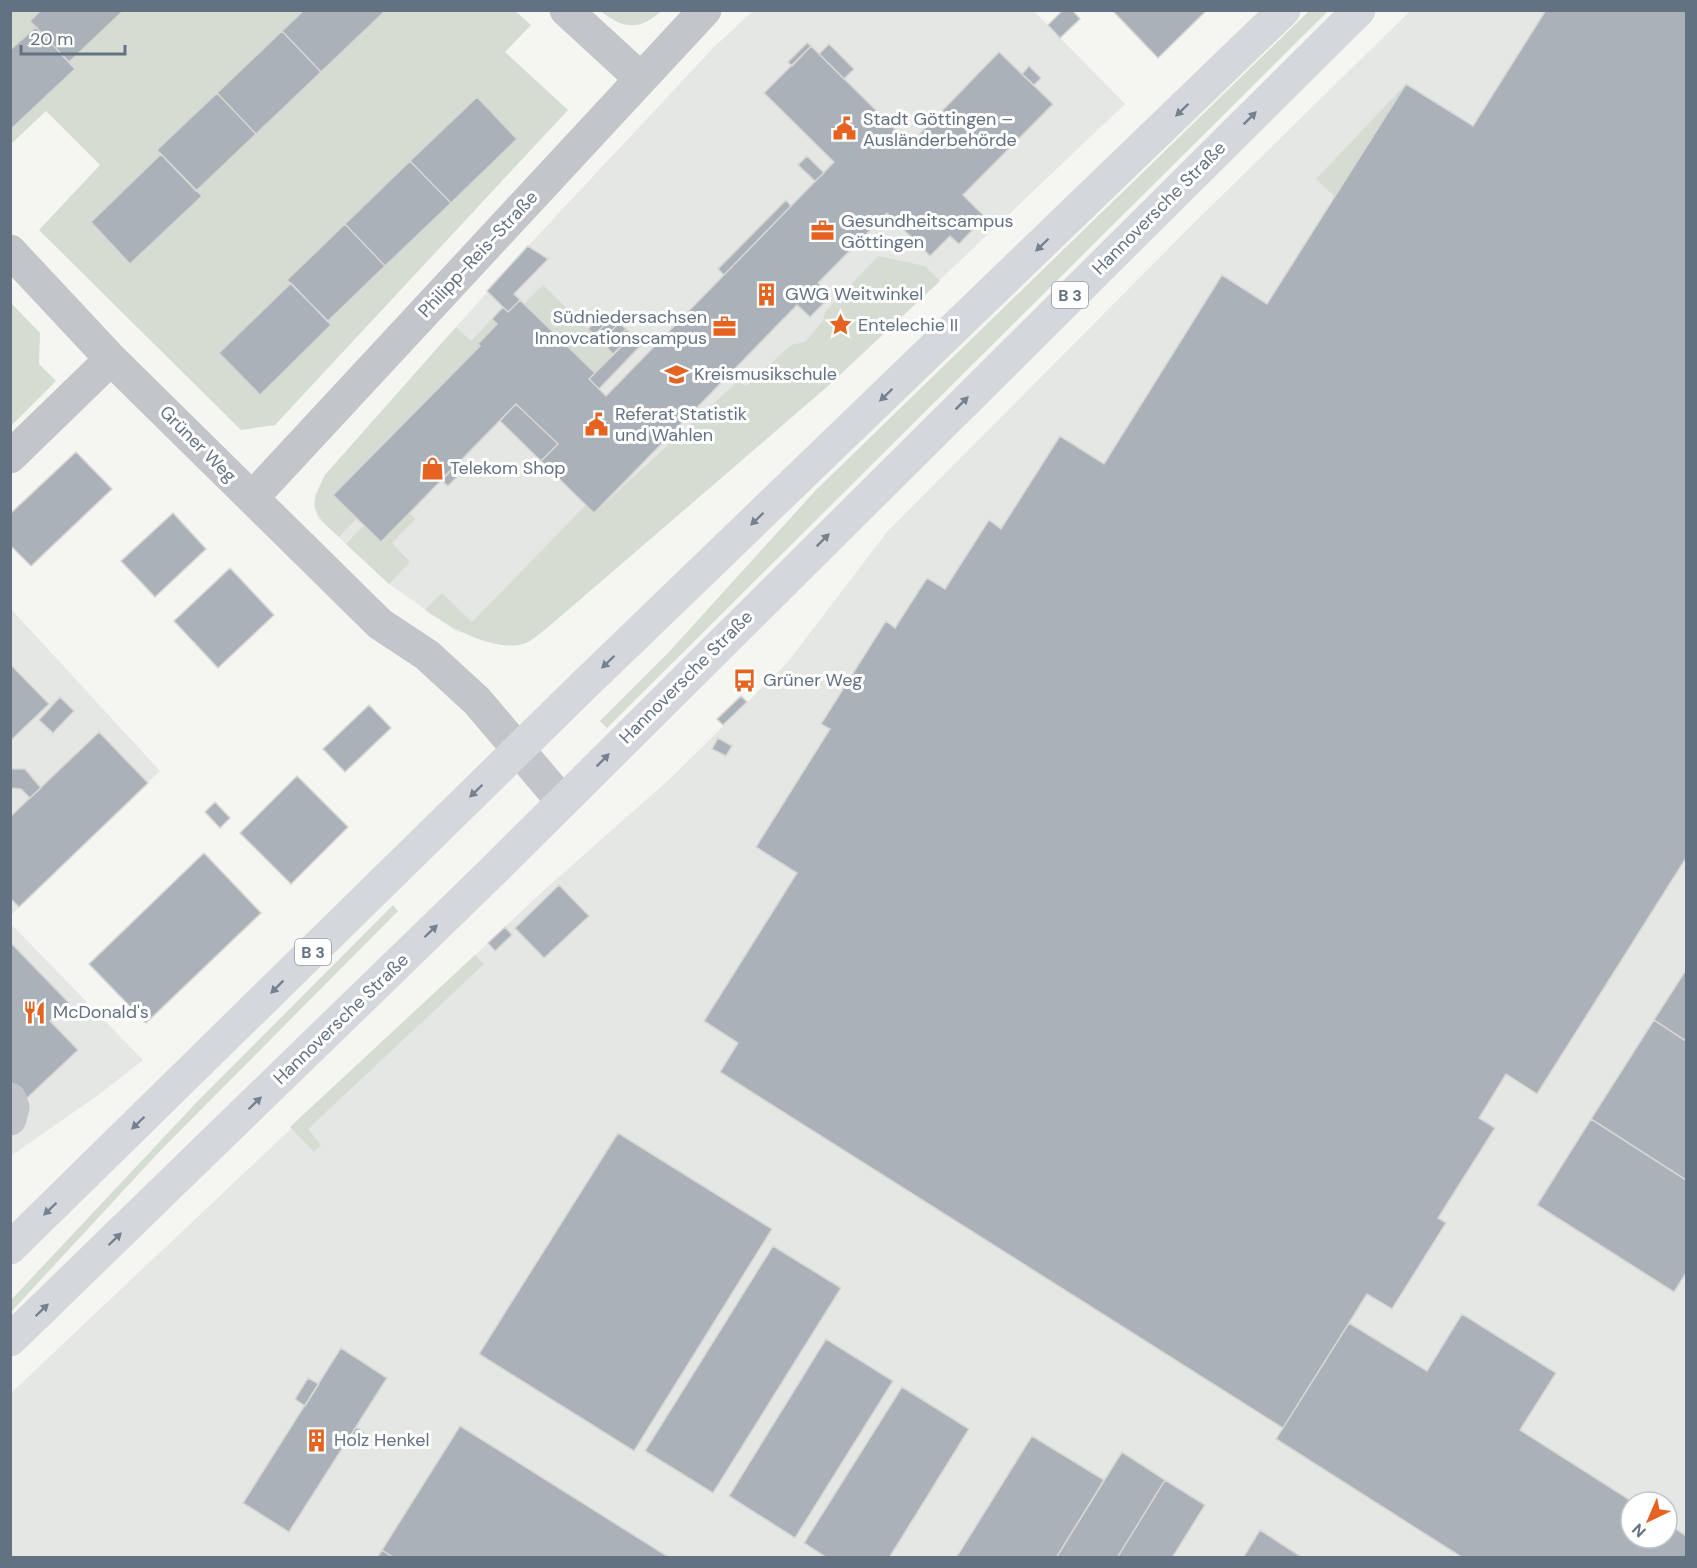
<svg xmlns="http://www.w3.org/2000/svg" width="1697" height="1568" font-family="'DM Sans',sans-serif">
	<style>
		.built { fill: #e5e7e5; fill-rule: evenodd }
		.green { fill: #d5dcd2 }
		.building { fill: #aab1b8; stroke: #d6d6d4; stroke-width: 1.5 }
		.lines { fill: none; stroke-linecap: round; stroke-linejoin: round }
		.minor { stroke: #c2c5c9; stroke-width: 33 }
		.major { stroke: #d4d8dc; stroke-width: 33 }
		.oneway { fill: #748190 }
		.labels { text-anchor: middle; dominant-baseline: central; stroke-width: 6; stroke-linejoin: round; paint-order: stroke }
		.shield { fill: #fff; stroke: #929ca8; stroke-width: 1.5 }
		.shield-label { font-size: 16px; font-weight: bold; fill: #637283 }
		.poi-label { font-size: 18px; fill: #637283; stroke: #fff; text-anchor: start }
		.street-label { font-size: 18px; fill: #637283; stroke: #fff }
	</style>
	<rect width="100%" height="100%" fill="#f5f5f1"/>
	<path class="built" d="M753 11H1034L1125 104 828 386 547 628 526 643 504 644 456 631 389 584 318 518 314 506 315 495 325 475 528 246 714 47Z
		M1410 11H1686V1557L11 1558V1393L543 891 672 777 787 663 887 532 1195 222ZM1631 1502H1667V1538H1631Z
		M11 609 160 771 11 915Z
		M11 924 143 1060 101 1093 11 1156Z"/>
	<path class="green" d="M11 11H515L531 25 505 52 568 110 275 425 241 430 39 230 100 165 46 111 11 144Z
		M601 11H661C640 31 622 29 601 11Z
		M1309 11H1328L607 728 600 721 668 653 815 491Z
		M1406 84 1335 197 1316 179Z
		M878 256 925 266 940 281 828 386 547 628C541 632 535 638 528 642 499 656 448 626 425 610L442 593 472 622 586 505 594 513 738 381 746 386 791 345 805 342 823 321 825 312Z
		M543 285 613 354 595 373 524 304Z
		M11 303 40 333 39 364 56 381 11 426Z
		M492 319 497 324 478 343 480 346 333 495 357 518 339 537C313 513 308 508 325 475L456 327 471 341Z
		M409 513 416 519 392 543 410 562 389 584 346 544 364 525Z
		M393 905 398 911 159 1152 11 1312V1300L195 1104Z
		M475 955 484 964 308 1129 321 1145 314 1152 290 1127Z"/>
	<path class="building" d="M41 10H124L69 62 30 21Z
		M304 10H386L321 72 282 31Z
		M1063 10H1072L1080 19 1060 38 1048 25Z
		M1112 10H1207L1158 58Z
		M1546 10H1686V858L1537 1094 1506 1074 1479 1118 1495 1128 1438 1218 1446 1223 1392 1309 1367 1294 1283 1428 720 1072 738 1043 704 1021 797 873 756 847 830 729 821 724 886 621 895 628 927 578 945 589 989 520 1001 529 1060 436 1104 464 1222 275 1267 304 1406 84 1473 126Z
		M36 27 75 69 10 130V50Z
		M282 31 321 72 256 134 217 93Z
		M807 43 811 46 792 66 788 62Z
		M829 44 854 69 844 79 819 54Z
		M811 46 910 144 999 52 1053 104 963 195 985 217 959 244 950 236 930 256 887 213 818 283 831 296 810 317 797 305 594 513 541 461 558 444 516 404 381 542 333 495 480 346 478 344 497 324 492 319 503 307 508 312 520 300 595 373 589 379 606 396 834 162 764 93Z
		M1029 66 1041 78 1034 85 1022 74Z
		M217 93 256 134 196 191 157 150Z
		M477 97 517 139 451 203 410 161Z
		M161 154 202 196 130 264 91 222Z
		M807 156 824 173 815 181 798 165Z
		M410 161 451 203 385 266 345 224Z
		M786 200 791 206 724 275 718 269Z
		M345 224 385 266 328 321 287 280Z
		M528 246 548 259 514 294 520 300 508 312 487 291Z
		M291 283 331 325 260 395 219 353Z
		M606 311 613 317 594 335 588 329Z
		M613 317 619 323 601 342 594 335Z
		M619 323 626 329 607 348 601 342Z
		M626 329 632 335 613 354 607 348Z
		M634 334 643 343 599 389 589 379Z
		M516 404 558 444 541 461 500 421Z
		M76 452 112 489 31 566 10 545V514Z
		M457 464 463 471 448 486 441 480Z
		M173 513 206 549 155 597 121 561Z
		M230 568 274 615 218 668 174 621Z
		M10 664 49 704 10 741Z
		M741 696 747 702 723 725 717 719Z
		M60 697 74 711 53 733 39 720Z
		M369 705 391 728 345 772 323 749Z
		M99 732 148 783 19 907 10 898V817Z
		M718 738 732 746 726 756 712 749Z
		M10 769H25L41 788 30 798 21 789 10 788Z
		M297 776 348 827 291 884 240 833Z
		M215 802 230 818 220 828 205 812Z
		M204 853 261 913 146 1023 89 964Z
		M559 885 589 916 544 958 515 928Z
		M505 927 512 935 495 951 488 943Z
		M10 942 69 1003 50 1021 78 1050 27 1098 10 1081Z
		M1686 970V1041L1654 1020Z
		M1654 1020 1686 1041V1180L1591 1119Z
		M1591 1119 1686 1180V1273L1674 1292 1537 1205Z
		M618 1133 772 1229 634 1451 479 1354Z
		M773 1246 841 1288 713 1493 645 1451Z
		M1462 1314 1556 1373 1520 1430 1633 1502H1631V1538H1667V1523L1686 1536V1558H1463L1276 1439 1349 1323 1427 1371Z
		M826 1339 893 1381 795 1538 729 1496Z
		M341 1348 387 1378 289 1532 243 1503Z
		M308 1378 319 1384 305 1406 295 1399Z
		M902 1387 969 1429 889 1558H827L804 1543Z
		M460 1426 670 1558H394L382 1550Z
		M356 1427 364 1432 356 1443 349 1439Z
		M1032 1436 1104 1480 1056 1558H956Z
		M1122 1452 1165 1480 1117 1558H1056Z
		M1165 1480 1205 1505 1172 1558H1117Z
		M1260 1530 1303 1558H1243Z
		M382 1550 394 1558H377Z"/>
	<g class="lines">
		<path class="minor" d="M566 10 640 78
			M10 251 111 359 380 624 427 655 477 701 562 801
			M10 457 111 359
			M252 498 705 10
			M10 1099 13 1107 10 1119"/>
		<path class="major" d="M10 1248 583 686 1284 10
			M10 1340 494 870 1359 10"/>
	</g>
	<defs><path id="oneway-solid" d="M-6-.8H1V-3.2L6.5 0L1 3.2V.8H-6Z" transform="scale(1.5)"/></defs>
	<g class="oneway">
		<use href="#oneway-solid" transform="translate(1182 110) rotate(136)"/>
		<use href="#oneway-solid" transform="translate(1250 118) rotate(-45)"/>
		<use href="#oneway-solid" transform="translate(1042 245) rotate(136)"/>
		<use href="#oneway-solid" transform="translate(886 395) rotate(136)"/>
		<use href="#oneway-solid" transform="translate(962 403) rotate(-45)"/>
		<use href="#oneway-solid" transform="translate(757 519) rotate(136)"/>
		<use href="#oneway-solid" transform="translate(823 540) rotate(-45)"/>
		<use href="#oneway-solid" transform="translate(608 662) rotate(136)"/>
		<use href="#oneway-solid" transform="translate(603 760) rotate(-45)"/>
		<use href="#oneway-solid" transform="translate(476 791) rotate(136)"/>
		<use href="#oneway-solid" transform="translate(431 931) rotate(-44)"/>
		<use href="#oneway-solid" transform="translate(277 987) rotate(135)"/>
		<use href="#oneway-solid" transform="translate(255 1103) rotate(-44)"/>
		<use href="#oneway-solid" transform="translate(138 1123) rotate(136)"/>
		<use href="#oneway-solid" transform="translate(50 1209) rotate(136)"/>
		<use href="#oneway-solid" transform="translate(115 1239) rotate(-44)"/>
		<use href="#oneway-solid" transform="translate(42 1310) rotate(-44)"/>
	</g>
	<defs>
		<symbol id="civic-bare" viewBox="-9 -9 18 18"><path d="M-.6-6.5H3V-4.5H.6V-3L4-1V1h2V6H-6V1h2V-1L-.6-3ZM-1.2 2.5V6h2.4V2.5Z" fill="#e56221" stroke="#fff" stroke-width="2.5" paint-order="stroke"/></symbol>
		<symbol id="office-bare" viewBox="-9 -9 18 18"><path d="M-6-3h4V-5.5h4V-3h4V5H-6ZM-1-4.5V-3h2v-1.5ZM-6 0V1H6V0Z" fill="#e56221" stroke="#fff" stroke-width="2.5" paint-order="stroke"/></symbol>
		<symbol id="building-bare" viewBox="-9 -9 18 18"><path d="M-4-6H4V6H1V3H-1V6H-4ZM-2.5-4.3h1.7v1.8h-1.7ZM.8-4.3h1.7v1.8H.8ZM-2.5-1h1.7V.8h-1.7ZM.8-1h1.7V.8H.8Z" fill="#e56221" stroke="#fff" stroke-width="2.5" paint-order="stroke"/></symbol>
		<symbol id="sight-bare" viewBox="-9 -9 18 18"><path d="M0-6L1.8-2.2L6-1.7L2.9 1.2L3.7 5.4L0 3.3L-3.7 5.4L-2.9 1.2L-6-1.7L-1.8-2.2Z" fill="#e56221" stroke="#fff" stroke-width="2.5" paint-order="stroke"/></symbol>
		<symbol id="university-bare" viewBox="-9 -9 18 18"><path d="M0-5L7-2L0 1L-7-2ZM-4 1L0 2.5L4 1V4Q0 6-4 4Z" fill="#e56221" stroke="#fff" stroke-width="2.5" paint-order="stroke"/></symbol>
		<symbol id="shop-bare" viewBox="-9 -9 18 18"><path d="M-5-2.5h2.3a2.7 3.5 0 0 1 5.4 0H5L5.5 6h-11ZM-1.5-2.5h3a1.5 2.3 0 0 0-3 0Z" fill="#e56221" stroke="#fff" stroke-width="2.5" paint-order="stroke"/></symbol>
		<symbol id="bus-bare" viewBox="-9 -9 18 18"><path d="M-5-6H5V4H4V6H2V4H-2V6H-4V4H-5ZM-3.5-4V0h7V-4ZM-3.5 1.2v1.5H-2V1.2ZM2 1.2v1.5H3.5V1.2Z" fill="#e56221" stroke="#fff" stroke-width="2.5" paint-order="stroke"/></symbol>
		<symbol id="restaurant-bare" viewBox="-9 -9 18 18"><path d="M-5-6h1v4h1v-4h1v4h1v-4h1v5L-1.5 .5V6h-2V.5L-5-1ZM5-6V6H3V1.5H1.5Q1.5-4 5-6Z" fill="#e56221" stroke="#fff" stroke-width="2.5" paint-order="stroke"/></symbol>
	</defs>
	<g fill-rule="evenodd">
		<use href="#civic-bare" x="828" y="112" width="33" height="33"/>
		<use href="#office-bare" x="806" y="214" width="33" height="33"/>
		<use href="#building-bare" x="750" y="278" width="33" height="33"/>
		<use href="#sight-bare" x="824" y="308" width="33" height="33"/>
		<use href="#office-bare" x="708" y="310" width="33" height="33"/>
		<use href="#university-bare" x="660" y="358" width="33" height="33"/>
		<use href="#civic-bare" x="580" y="408" width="33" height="33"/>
		<use href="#shop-bare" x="416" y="452" width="33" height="33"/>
		<use href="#bus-bare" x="728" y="664" width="33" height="33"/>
		<use href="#restaurant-bare" x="18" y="996" width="33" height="33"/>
		<use href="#building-bare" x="300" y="1424" width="33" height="33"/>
	</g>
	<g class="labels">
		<g class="shield">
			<rect x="1052" y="282" width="36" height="26" rx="4.5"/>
			<rect x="295" y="939" width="36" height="26" rx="4.5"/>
		</g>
		<g class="shield-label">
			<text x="1070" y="295">B 3</text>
			<text x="313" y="952">B 3</text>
		</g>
		<g class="poi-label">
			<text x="863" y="119">Stadt Göttingen –<tspan x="863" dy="21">Ausländerbehörde</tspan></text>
			<text x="841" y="221">Gesundheitscampus<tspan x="841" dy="21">Göttingen</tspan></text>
			<text x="785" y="294">GWG Weitwinkel</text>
			<text x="707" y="317" text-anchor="end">Südniedersachsen<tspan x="707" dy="21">Innovcationscampus</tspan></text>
			<text x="858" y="325">Entelechie II</text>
			<text x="694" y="374">Kreismusikschule</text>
			<text x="615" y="414">Referat Statistik<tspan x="615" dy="21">und Wahlen</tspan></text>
			<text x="450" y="468">Telekom Shop</text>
			<text x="763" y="680">Grüner Weg</text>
			<text x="53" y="1012">McDonald's</text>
			<text x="334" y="1440">Holz Henkel</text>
		</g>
		<g class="street-label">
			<text transform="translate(1159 208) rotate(-45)">Hannoversche Straße</text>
			<text transform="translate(478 254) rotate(-47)">Philipp-Reis-Straße</text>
			<text transform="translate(198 444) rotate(45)">Grüner Weg</text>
			<text transform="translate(686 677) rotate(-45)">Hannoversche Straße</text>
			<text transform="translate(341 1019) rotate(-44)">Hannoversche Straße</text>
		</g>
	</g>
	<rect width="1697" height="1568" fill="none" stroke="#637283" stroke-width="24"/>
	<g transform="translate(1649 1520) rotate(224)"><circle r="28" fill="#ffffff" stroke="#c1c7cd" stroke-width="1.5"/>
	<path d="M0-4.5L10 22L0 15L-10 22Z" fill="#e56221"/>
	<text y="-9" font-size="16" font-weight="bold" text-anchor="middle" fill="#637283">N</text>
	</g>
	<path d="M21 45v9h104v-9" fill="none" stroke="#637283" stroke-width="3"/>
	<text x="30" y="45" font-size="18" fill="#637283" stroke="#ffffff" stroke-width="4.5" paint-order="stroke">20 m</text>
</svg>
